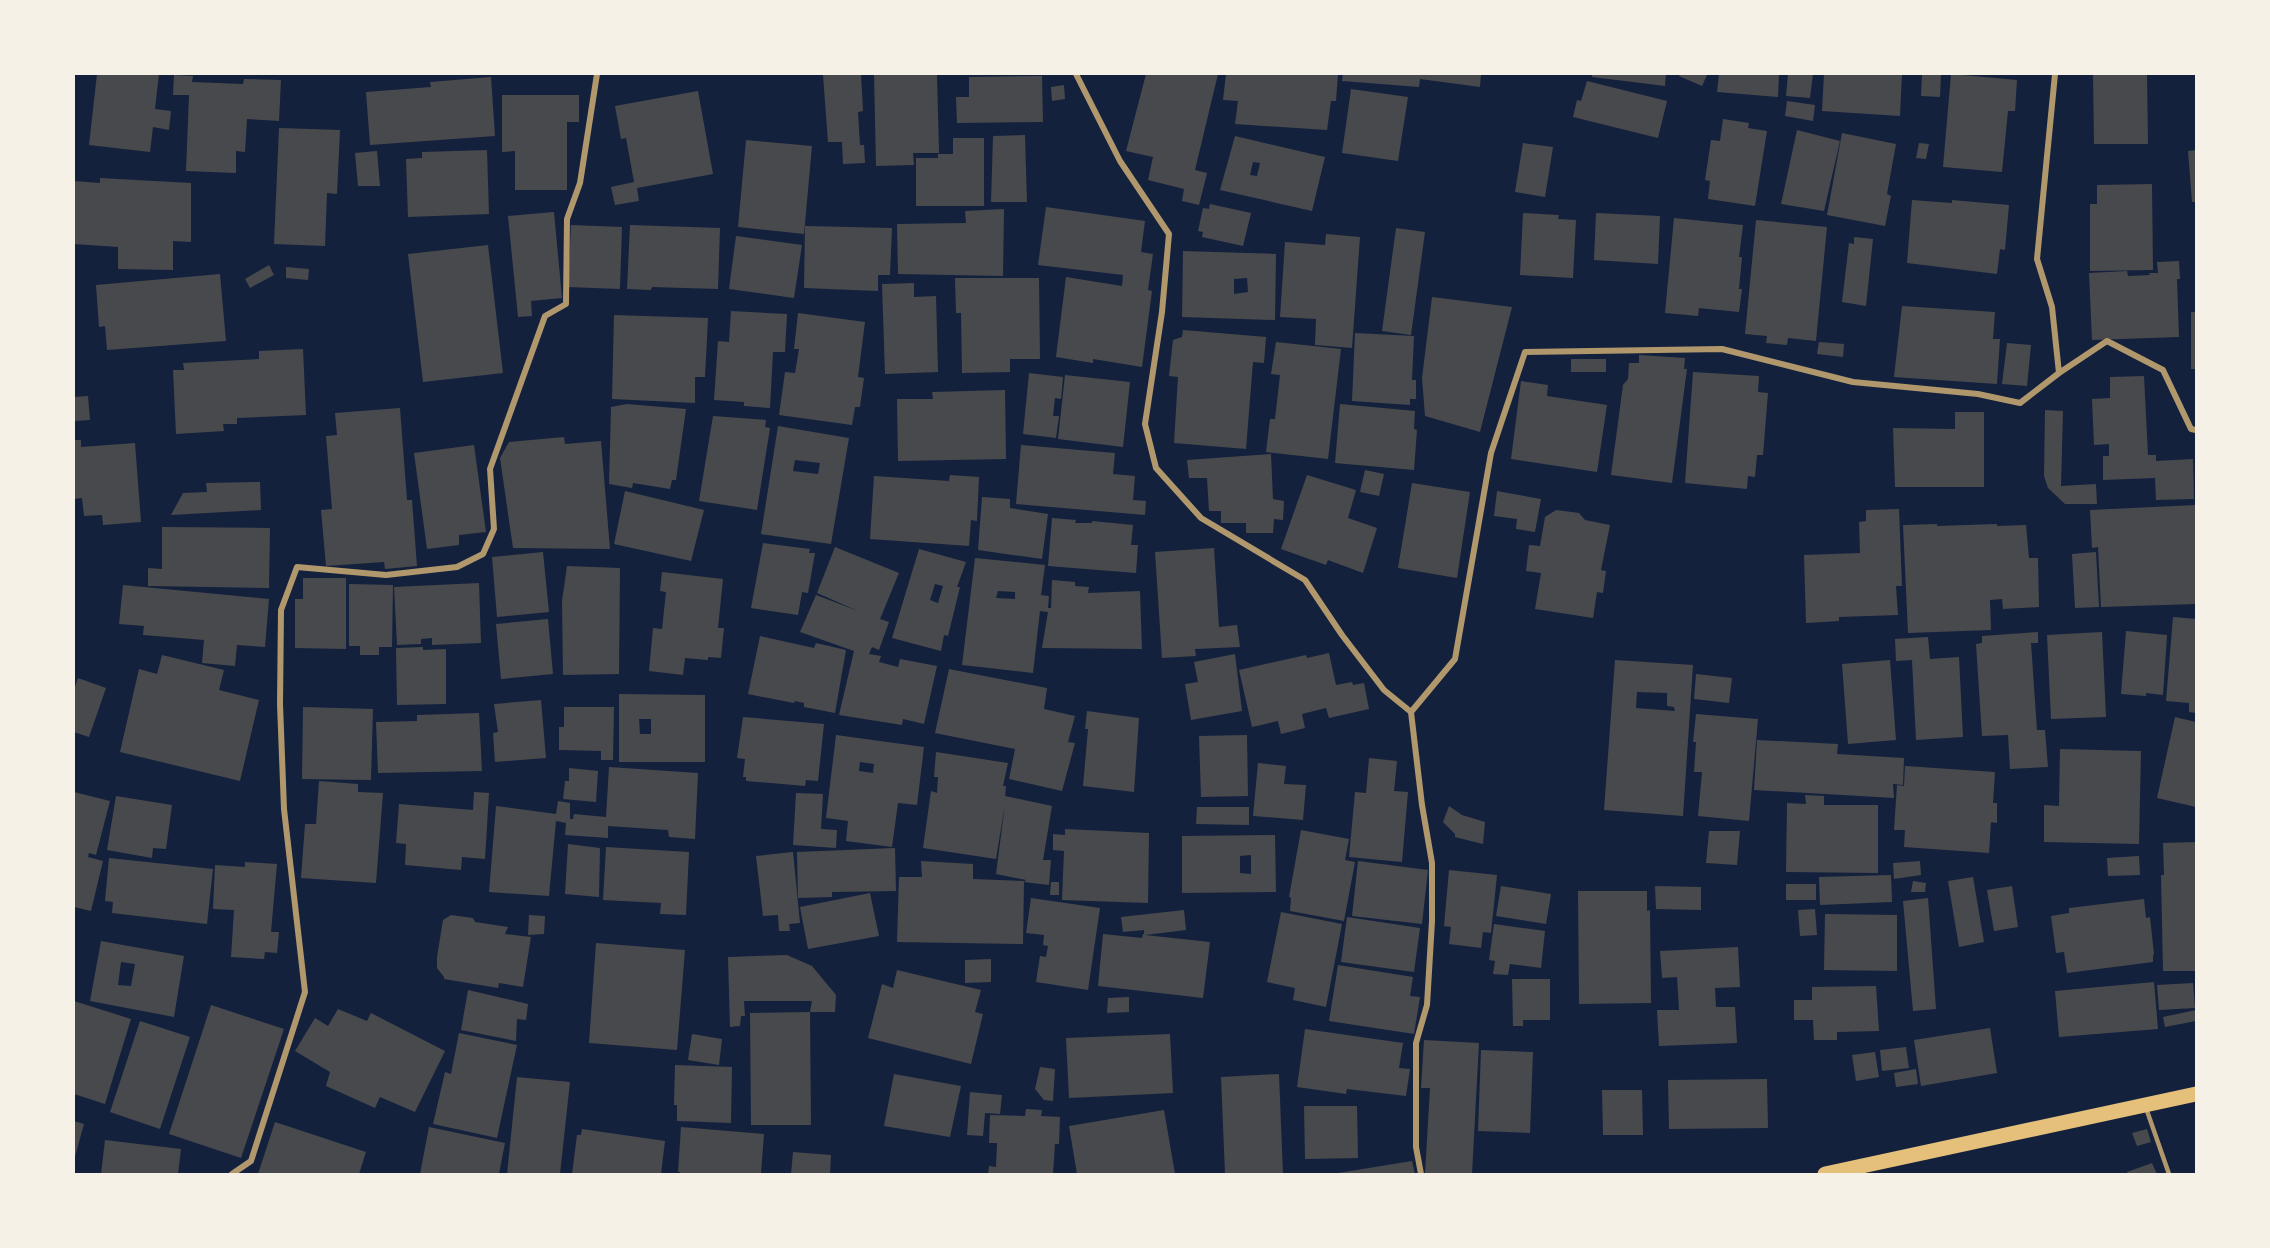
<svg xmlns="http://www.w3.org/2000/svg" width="2270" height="1248" font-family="Spectral,serif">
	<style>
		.building { fill: #48494c; fill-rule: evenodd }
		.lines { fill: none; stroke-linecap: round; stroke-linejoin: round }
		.service { stroke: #b1986c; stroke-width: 4.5 }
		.minor { stroke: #b1986c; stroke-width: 6 }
		.primary { stroke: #e5c07b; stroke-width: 15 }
	</style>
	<rect width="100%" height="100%" fill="#14213d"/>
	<path class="building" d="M97 74H159L155 109 171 111 169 130 153 127 150 152 89 145Z
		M861 74 863 111 858 112 860 145H864L865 163 843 164 842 142H828L823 75Z
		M874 74H937L939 153H913L914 165 876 166Z
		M1146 74H1218L1195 170 1207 173 1199 205 1182 201 1184 189 1148 180 1153 157 1126 151Z
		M1226 74H1338L1336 101H1331L1327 130 1235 124 1238 101 1223 100Z
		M1343 74H1481L1480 87 1420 79 1419 87 1342 81Z
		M1592 74H1666L1665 86 1592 77Z
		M1680 74H1704L1707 75 1702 86 1679 76Z
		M1719 74H1779L1778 97 1717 92Z
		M1788 74H1813L1810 98 1786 96Z
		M1824 74H1902L1900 116 1822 111Z
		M1922 74H1941L1940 97 1921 96Z
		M1951 74 2017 80 2015 111H2008L2002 172 1943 167Z
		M2093 74H2147L2148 144H2094Z
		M174 75 193 76 192 82 243 84 244 79 281 80 279 121 247 119 245 152 236 151V173L186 171 189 95H173Z
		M1042 76 1043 122 957 123 956 97H969V77Z
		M491 77 495 136 370 145 366 92 431 87 430 82Z
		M1587 81 1667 101 1658 138 1573 117 1577 100 1581 101Z
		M1064 85 1065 99 1052 101 1051 87Z
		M1351 89 1408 97 1398 161 1342 153Z
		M698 91 713 174 637 188 639 201 615 205 611 187 634 182 626 138 621 139 615 106Z
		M502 95H579V122H567V190H515V151L502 152Z
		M1787 101 1815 105 1813 121 1785 116Z
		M1723 119 1749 123 1748 128 1767 131 1755 206 1708 199 1710 181 1705 180 1711 140 1720 141Z
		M279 128 340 130 337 194 327 193 325 246 274 244Z
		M1797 130 1840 141 1824 211 1781 204Z
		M1842 133 1896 144 1887 194 1891 196 1885 226 1827 215Z
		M1025 135 1027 202H991L993 136Z
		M1235 136 1325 157 1312 211 1220 190ZM1253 162 1260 163 1257 176 1250 175Z
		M953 138H984V206H916V158H938V154H953Z
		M746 140 812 146 804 234 738 227Z
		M1523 143 1553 147 1545 197 1515 192Z
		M1919 143 1929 144 1926 159 1916 158Z
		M487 150 489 214 408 217 406 159 422 158V152Z
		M2196 150V202H2192L2188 151Z
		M377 151 380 186H358L355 153Z
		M100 178 191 183V242L173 241V270L118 269V247L74 244V181L100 183Z
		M2152 184 2153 270 2090 271V204H2097V185Z
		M1912 200 1952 203V200L2009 205 2005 250 2000 249 1997 274 1907 263Z
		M1210 204 1251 213 1243 246 1202 237 1203 232 1198 231 1203 208 1209 209Z
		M1046 207 1145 221 1141 252 1153 254 1148 290 1152 291 1142 367 1093 359V363L1056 357 1066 277 1122 286 1123 275 1038 265Z
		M1004 209 1003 276 898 274 897 224 966 223 965 211Z
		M554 212 562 298 531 301 532 316 518 317 508 216Z
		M1523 213 1559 215 1558 219 1576 220 1573 278 1520 275Z
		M1596 213 1660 216 1658 264 1594 260Z
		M1674 218 1743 225 1739 257H1742L1739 289H1742L1739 312 1699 308 1698 316 1665 313Z
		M1756 220 1827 227 1816 341 1788 338 1787 345 1766 343 1767 336 1745 334Z
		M571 225 622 227 620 289 568 287Z
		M630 225 720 228 718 289 652 287 651 290 627 289Z
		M805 226 892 228 890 275H878V291L804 288Z
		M1396 228 1425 232 1411 335 1382 331Z
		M1326 234 1360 237 1352 348 1315 345 1316 319 1280 317 1285 242 1325 245Z
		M736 236 802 245 794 298 729 289Z
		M1854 237 1873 239 1866 306 1842 302 1849 243 1854 244Z
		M488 245 503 373 423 382 408 254Z
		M1183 251 1276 254 1275 320 1182 317ZM1247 278 1248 292 1234 294V279Z
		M2179 261 2180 279H2177L2179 337 2092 340 2089 273 2127 271 2128 276 2150 275 2149 273H2158L2157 262Z
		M269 265 274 275 250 288 245 279Z
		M286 267 309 269 308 280 286 278Z
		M220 274 226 341 107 350 105 326 99 327 96 285Z
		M955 278H1039L1040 359H1010V372L962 373 961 313H956Z
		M914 283V297L936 296 938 372 885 374 882 284Z
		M1432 297 1512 307 1480 432 1425 416 1422 378Z
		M1902 306 1995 312 1993 339H2000L1997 384 1894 377Z
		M731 311 787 314 785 352H773L770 408 744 406V402L714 400 718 341 729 342Z
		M2191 312H2196V369H2191Z
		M798 313 865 322 858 377 864 378 860 407H855L852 425 779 415 785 372 795 373 799 349H794Z
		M614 315 708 318 705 377H695V403L612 399Z
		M1183 330 1266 337 1264 363 1253 362 1246 449 1174 443 1178 377 1169 376 1173 340 1182 337Z
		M1355 333 1414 336 1412 380H1416V399H1410V405L1352 401Z
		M1276 342 1341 349 1328 459 1266 452 1270 419H1275L1280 375 1271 374Z
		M1819 342 1844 344 1843 357 1817 354Z
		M2007 343 2031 345 2027 386 2002 384Z
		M303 349 306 415 237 418V424H223L224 431 176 434 173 370H184L183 363 259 359V351Z
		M1639 355 1685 358 1684 369H1687L1672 483 1611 475 1623 385 1628 379 1629 363H1639Z
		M1571 359H1606V372H1571Z
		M1693 372 1759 376 1758 392 1768 393 1763 455H1757L1755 477 1748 476 1747 489 1685 483Z
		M1029 373 1063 377 1061 399 1055 398 1053 416H1059L1056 438 1023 434Z
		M1065 375 1130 382 1123 447 1058 439Z
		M2144 376 2148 455H2156V461L2193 459 2194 499 2156 500 2155 478 2103 480V456H2109V444L2094 445 2092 399 2110 398V377Z
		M1521 381 1548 385 1547 396 1607 405 1597 472 1511 459Z
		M1005 390 1006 459 898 461 897 399H933L932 392Z
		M88 396 90 420 74 421V397Z
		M627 404 686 409 676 480H672L670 489 633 483 632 488 609 484 611 407Z
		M1340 404 1415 411 1414 429 1417 430 1414 470 1335 463Z
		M400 408 407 500H412L417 566 385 569 384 562 326 566 321 510 332 509 326 436 337 435 335 413Z
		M2045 410 2063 411 2061 486 2096 484 2097 504H2065L2048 488 2044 476Z
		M1955 412H1984V487H1895L1893 428 1955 429Z
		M713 416 766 420 765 427 770 428 757 510 699 501Z
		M778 426 849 438 831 544 761 534ZM795 460 820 463 818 474 793 471Z
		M564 437 565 444 601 441 610 549 513 548 500 458 509 442Z
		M74 440H81V447L135 443 141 522 103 525 102 515 84 516 82 498 74 499Z
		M474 445 486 532 459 535V545L427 549 414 453Z
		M1021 445 1115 453 1113 474 1135 476 1133 500 1146 501 1145 515 1016 504Z
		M1271 454 1273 499 1284 501 1283 520 1274 519 1273 533H1246V523H1221V511H1209L1207 478H1189L1187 460Z
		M1365 470 1384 474 1379 496 1360 492Z
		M950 475 979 477 977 521 971 520 969 546 870 539 874 476 949 481Z
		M1307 475 1356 490 1348 518 1377 528 1363 573 1328 560 1326 565 1281 549Z
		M260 482 261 510 171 515 183 493 207 492 206 483Z
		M1412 483 1470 492 1457 578 1398 568Z
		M625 491 704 510 691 561 614 544Z
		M1497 491 1541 499 1535 532 1516 529 1517 519 1494 516Z
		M982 497 1010 499V508L1048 514 1042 559 978 550Z
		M2196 505V604L2101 607 2098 547 2092 548 2090 510Z
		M1899 509 1902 586H1896L1898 615 1839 617V621L1806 623 1804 555 1860 553 1859 522 1866 521V510Z
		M1556 510 1579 513 1585 520 1610 525 1601 570 1606 571 1603 593 1597 592 1593 618 1535 609 1541 573 1526 571 1529 545 1540 546 1545 517Z
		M1052 518 1076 520 1075 523H1092V521L1133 525 1131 545H1138L1136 573 1048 566Z
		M1937 524V526L1997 524V526L2026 525 2029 558H2038L2039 607 2003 609 2002 599 1990 600 1991 630 1908 633 1903 525Z
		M162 527 270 528 269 588 148 586V568L162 569Z
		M763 543 810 549 809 553H815L808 593 802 592 798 615 751 608Z
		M835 547 899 573 880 619 889 622 879 650 872 647 869 654 881 656 879 662 898 667 900 659 937 666 924 724 903 719 902 725 839 715 854 651 800 632 816 595 858 611 817 593Z
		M1214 548 1219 627 1237 625 1240 647 1195 649 1196 656 1162 658 1155 552Z
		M919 549 966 562 957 587H960L948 636 944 635 941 651 892 638ZM935 584 943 586 938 603 930 600Z
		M543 552 549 612 497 617 492 557Z
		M2096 552 2099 607 2075 608 2072 554Z
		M975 558 1045 565 1041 595 1049 596 1048 608H1051L1052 580 1075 582V586L1089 587 1088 593 1140 591 1142 649 1042 648 1048 612 1040 611 1033 673 962 665ZM998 591 1015 592V599L996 598Z
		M567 566 620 568 619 674 563 675 562 601Z
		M662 572 723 579 718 628H724L721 658 708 657V660L685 658 683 675 649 671 653 628 662 629 666 592 660 591Z
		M303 578H346V649L295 648V599H303Z
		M479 583 481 643 432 645V638L421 639V644L397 645 394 587Z
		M349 584 393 585 392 647H379V655H360V646H349Z
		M123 585 269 599 265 647 237 645 235 666 202 663 204 640 143 635 144 626 119 624Z
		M2173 617 2196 619V713L2189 712V703L2166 701Z
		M548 619 553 674 501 679 496 624Z
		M2126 631 2167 635 2163 695 2146 693V696L2121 694Z
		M2038 632V643H2031L2037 730H2045L2048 767 2010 769 2008 735 1982 736 1976 644 1982 643V636Z
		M2102 632 2106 717 2051 719 2047 635Z
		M760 636 814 648 816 643 846 650 835 713 804 707V703L795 701 794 703 748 694Z
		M1928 637 1930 659 1959 657 1963 737 1916 740 1912 660 1896 661 1895 639Z
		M423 647V650L446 649V704L397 705 396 648Z
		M1329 653 1336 685 1352 682 1353 685 1364 683 1369 709 1329 718 1326 708 1302 714 1305 728 1281 734 1278 721 1252 727 1239 670 1306 655 1307 658Z
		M1235 654 1242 711 1191 720 1185 684 1198 682 1194 662Z
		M162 655 224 670 219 690 259 700 240 781 120 752 139 669 157 674Z
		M1615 660 1693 665 1683 816 1604 810ZM1637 692 1667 693V706L1674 707 1675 711 1636 708Z
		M1890 660 1896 740 1848 744 1842 664Z
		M949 669 1047 688 1044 709 1075 716 1068 742 1075 743 1062 791 1009 779 1015 749 935 733Z
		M1696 674 1732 678 1729 703 1694 699Z
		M78 678 106 688 89 737 74 732V690Z
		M619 694 705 695V762H619ZM639 719H651V734H640Z
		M541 700 546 758 495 762 493 733 498 732 494 704Z
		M303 707 373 709 371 780 302 779Z
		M564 707H614L613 760H601V751L559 750V727H564Z
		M1087 711 1139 718 1134 792 1083 786 1088 729H1085Z
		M479 713 482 771 378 773 376 722 417 721V715Z
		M1696 714 1758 719 1749 821 1698 816 1702 772H1694L1696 742H1693Z
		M743 717 824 724 818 781 806 780 805 786 746 781V777H743L745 759 737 758Z
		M2175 717 2196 722V807L2157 798Z
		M836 735 924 747 917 805 898 803 892 847 846 841 848 821 826 818ZM860 762 874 764 873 773 859 771Z
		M1247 735 1248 796 1201 797 1199 736Z
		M1757 740 1838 744 1837 754 1904 758 1903 785 1893 784 1894 798 1754 790Z
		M2060 749 2141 751 2139 844 2044 842V805L2059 806Z
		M936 752 1008 763 1003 786H1006L1005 796 1052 806 1043 860H1051L1049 885 1024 882 1026 880 996 874 1005 804 996 859 923 848 931 791 937 793 938 777H934Z
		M1369 758 1397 761 1394 791 1408 792 1402 862 1349 857 1355 792 1366 793Z
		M1258 763 1286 766 1284 784 1306 785 1303 820 1253 816Z
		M1905 766 1995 772 1993 803H1997V823L1991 822 1989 853 1904 847 1905 830H1894L1897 785 1904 786Z
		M609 767 698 773 695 839 669 837 668 830 608 826V838L565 835 566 823 556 821 549 896 489 892 496 806 556 814 558 801 570 803V819H573L574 814 606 817Z
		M569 768 598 771 596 802 563 799 565 781H569Z
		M319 781 358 784V792L383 793 376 883 301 878 305 824H316Z
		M74 792 110 801 96 855 89 853 88 857 103 861 91 911 74 907Z
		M474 792 489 793 485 859 462 857 461 870 405 865 406 844 396 843 399 804 473 810Z
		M796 793 823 794 821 829 837 830 836 848 793 845Z
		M1805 795 1824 796V805H1878V873L1786 872 1787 803 1806 804Z
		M116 796 172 805 166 849 153 848 152 858 107 850Z
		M1449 806 1462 815 1485 822 1483 844 1455 837V834L1443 822Z
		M1197 807H1249V825L1196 824Z
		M1065 829 1149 833 1148 903 1062 900 1064 851 1053 850V834L1065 835Z
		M1301 830 1349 839 1345 860 1355 862 1344 921 1290 911 1291 898 1289 897Z
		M1709 831H1740L1737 865 1706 863Z
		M1275 835 1276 892 1182 893V836ZM1251 855V874L1240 873V856Z
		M2196 842V971H2163L2161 875H2164L2163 843Z
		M568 844 600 848 599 897 565 894Z
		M606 847 689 852 686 915 660 914 661 903 603 900Z
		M895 848 896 891 832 892V897L798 898 797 852Z
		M793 852 800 923 789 924 790 931H779L778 915 763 916 756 856Z
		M2139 856 2140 875 2108 876 2107 858Z
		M109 858 213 869 207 924 112 913 113 902 105 901Z
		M921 861 973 864V879L1024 881 1023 944 897 942 899 877H922Z
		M1358 861 1428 870 1422 924 1352 916Z
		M1920 861 1921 875 1894 879 1893 863Z
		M245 862 277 864 271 932H279L277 953 265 952 264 959 231 957 234 910 213 909 215 865 245 867Z
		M1449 870 1497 875 1491 933 1483 932 1481 948 1449 944 1451 927 1444 926Z
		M1891 875 1892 902 1820 905 1819 877Z
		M1973 877 1984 942 1959 947 1948 881Z
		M1913 881 1926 883 1925 892H1911Z
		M1051 882H1059V895H1050Z
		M1786 884H1816V900H1786Z
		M1501 886 1551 894 1546 924 1496 916Z
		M1655 886 1701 887V910L1656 909Z
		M2012 886 2018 927 1994 931 1987 890Z
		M1578 891H1647V911L1650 910 1651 1003 1579 1004Z
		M870 893 879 936 808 949 800 907Z
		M1031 898 1100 908 1088 990 1036 982 1040 956 1046 957 1048 946 1043 945 1044 935 1026 933Z
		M1928 898 1936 1009 1913 1011 1903 901Z
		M2144 899 2146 918 2150 917 2154 954 2153 955V962L2067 973 2064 952 2056 953 2051 916 2069 913V908Z
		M1815 909 1817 935 1800 936 1798 910Z
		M1184 910 1186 930 1145 935 1210 942 1203 998 1098 986 1103 934 1142 938 1143 934H1144V930L1123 932 1121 917Z
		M1281 912 1342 924 1326 1007 1293 1000 1295 988 1267 982Z
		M1825 914 1897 915V971L1824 970Z
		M451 915 473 918 475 922 508 927 505 934 531 937 523 987 499 983 498 988 444 979V977L437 968V957L443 920Z
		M529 915 545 916 544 934 528 935Z
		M1347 917 1420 928 1414 972 1341 962Z
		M1494 924 1545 931 1541 968 1510 964 1508 975 1493 974 1495 961 1489 960Z
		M101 941 184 956 174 1017 90 1001ZM121 962 135 964 131 986 118 985Z
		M596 943 685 950 677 1050 589 1043Z
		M1738 947 1740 987 1715 988 1716 1007H1735L1737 1043 1659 1046 1657 1010H1679L1677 977 1662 978 1660 951Z
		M787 955 812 966 836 995 835 1012H810L812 1001H744L745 1016H741L740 1026 730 1027 728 957Z
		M991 959V982L965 983V960Z
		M1338 965 1413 977 1410 996 1420 997 1414 1034 1329 1021Z
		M897 970 981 990 975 1012 983 1014 971 1064 868 1038 882 984 893 988Z
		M1512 979H1550V1020H1523V1026H1513Z
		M2154 982 2158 1029 2059 1037 2055 991Z
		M2193 983 2195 1008 2159 1010 2157 985Z
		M1876 986 1879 1031 1837 1032V1040H1814L1813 1020H1794V1000H1812V987Z
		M468 990 528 1004 526 1020 517 1019 516 1041 461 1030Z
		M1129 997V1012L1107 1013 1108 998Z
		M74 1001 131 1019 105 1104 74 1094Z
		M211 1005 284 1029 241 1158 169 1134Z
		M338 1009 367 1021 371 1013 445 1051 415 1112 380 1097 375 1108 326 1086 330 1072 295 1051 315 1018 328 1026Z
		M2196 1010V1021L2165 1027 2163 1017Z
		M810 1012 811 1125H751L750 1013Z
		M140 1021 190 1037 160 1129 110 1112Z
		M1990 1028 1997 1073 1921 1086 1914 1040Z
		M1305 1029 1403 1043 1399 1068 1410 1069 1406 1096 1347 1089 1346 1094 1297 1087Z
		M459 1033 517 1045 497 1138 433 1124 445 1072 451 1074Z
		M692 1034 722 1039 719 1065 688 1060Z
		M1170 1034 1173 1093 1069 1098 1066 1038Z
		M1424 1040 1479 1043 1472 1174H1425L1430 1088H1421Z
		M1906 1047 1909 1068 1882 1071 1880 1050Z
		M1481 1050 1533 1052 1530 1133 1478 1131Z
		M1875 1052 1879 1077 1856 1081 1852 1055Z
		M675 1065 732 1067 731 1123 677 1121V1105H674Z
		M1040 1067 1055 1069 1053 1101 1044 1100 1035 1089Z
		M1916 1069 1918 1084 1896 1087 1894 1073Z
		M894 1074 961 1086 950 1137 884 1126Z
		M1279 1074 1283 1174H1225L1221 1077Z
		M517 1077 570 1082 560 1174H507Z
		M1767 1079 1768 1128 1669 1129 1668 1080Z
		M1602 1090H1642L1643 1135H1603Z
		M970 1092 1002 1095 1000 1114 985 1113 983 1136 967 1135Z
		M1304 1106H1357L1358 1158 1305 1159Z
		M1026 1109 1042 1110 1041 1116 1060 1117 1059 1144H1055L1053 1174H988L989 1166 996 1167 997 1143H989L990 1115 1025 1116Z
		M1164 1110 1175 1174H1077L1069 1126Z
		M74 1121 84 1124 74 1160Z
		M275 1122 366 1152 359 1174H258Z
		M429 1127 505 1143 499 1174H420Z
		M681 1127 764 1134 761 1174H680V1172H678Z
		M582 1129 665 1141 661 1174H572L577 1135H581Z
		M2147 1129 2151 1142 2137 1146 2132 1133Z
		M105 1140 181 1149 178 1174H101Z
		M793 1152 831 1155 830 1174H791Z
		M1412 1161 1415 1174H1338V1173Z
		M2152 1163 2157 1174H2128L2127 1172Z"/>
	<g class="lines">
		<path class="service" d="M2146 1108 2169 1174"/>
		<path class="minor" d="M1076 74 1120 161 1169 234 1162 312 1145 424 1156 468 1201 518 1305 580 1342 635 1384 690 1411 712 1422 805 1432 863V921L1427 1005 1416 1043V1147L1421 1174
			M2055 74 2037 259 2052 307 2059 373
			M1411 712 1455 659 1491 453 1525 352 1722 349 1853 382 1978 394 2020 403 2059 373 2107 341 2163 370 2191 429 2196 430
			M232 1174 251 1161 305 992 284 809 280 704 281 610 297 567 386 575 457 567 483 554 494 529 490 469 545 316 566 304 567 219 580 183 597 74"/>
		<path class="primary" d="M1825 1174 2196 1094"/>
	</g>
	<rect width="2270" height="1248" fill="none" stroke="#f6f1e7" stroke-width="150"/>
</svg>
